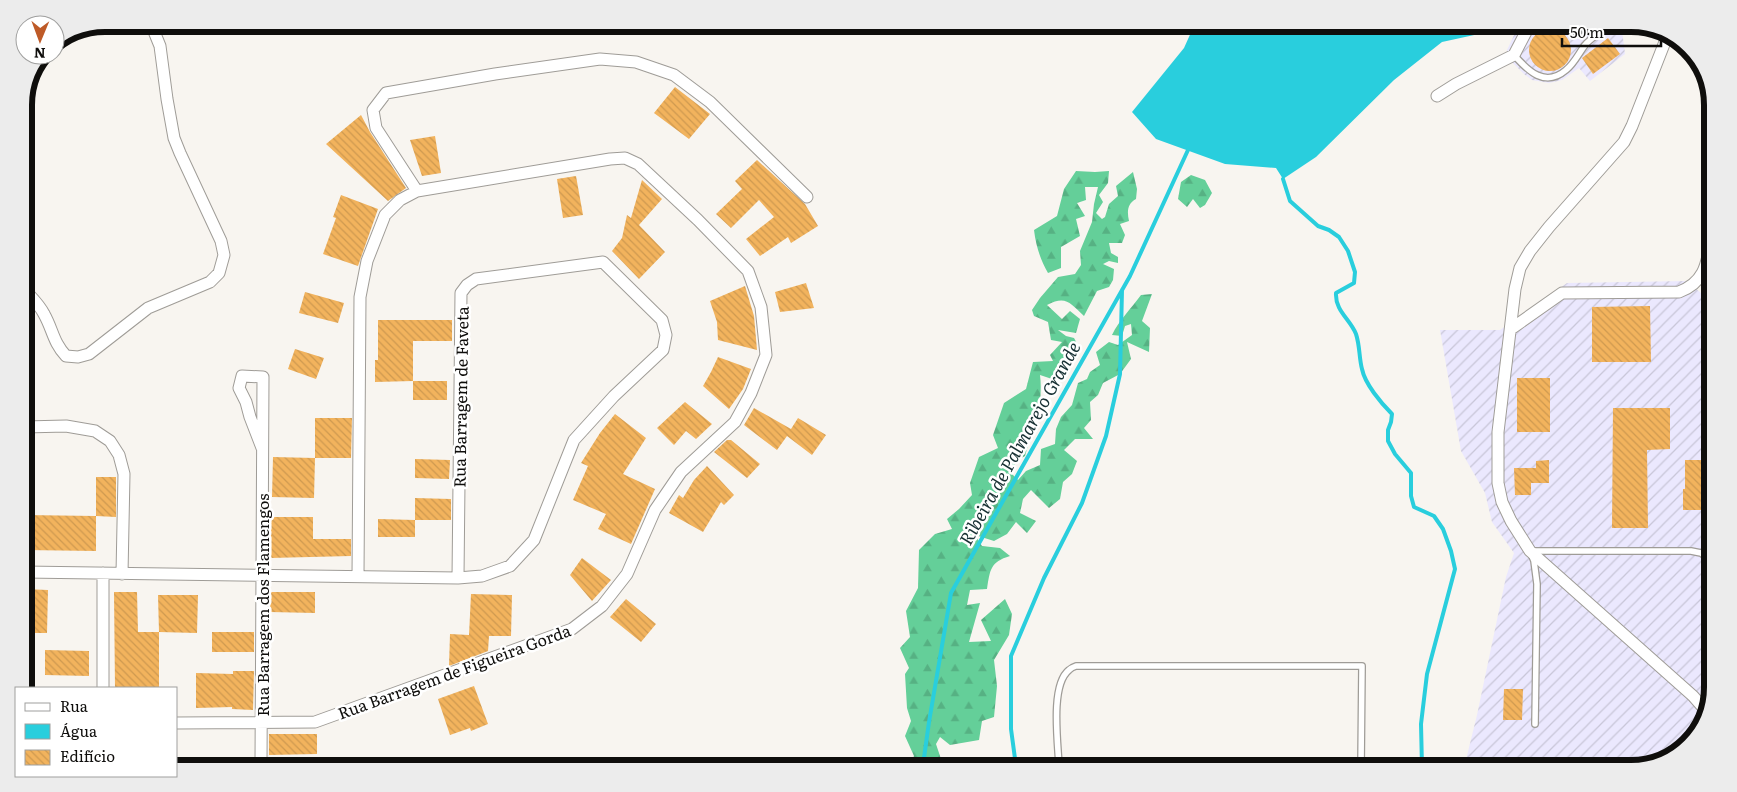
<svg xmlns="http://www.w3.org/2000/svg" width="1737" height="792" font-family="Literata,serif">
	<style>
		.industrial { fill: url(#industrial-furrows) }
		.forest { fill: url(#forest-firs) }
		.water { fill: #29cedd }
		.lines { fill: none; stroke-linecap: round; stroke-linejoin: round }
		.stream { stroke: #29cedd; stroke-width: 4 }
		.building { fill: url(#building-back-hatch) }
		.service-casing { stroke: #9f9c97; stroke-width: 8 }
		.minor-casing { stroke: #9f9c97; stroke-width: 13 }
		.service { stroke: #fff; stroke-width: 5.5 }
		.minor { stroke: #fff; stroke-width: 11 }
		.labels { text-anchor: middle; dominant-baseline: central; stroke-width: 5; stroke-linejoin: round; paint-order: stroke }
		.street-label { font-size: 16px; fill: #0f0e0c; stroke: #fff }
		.water-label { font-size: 18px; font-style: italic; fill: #173033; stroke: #fff }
		.rim { fill: none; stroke: #0f0e0c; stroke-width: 6 }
	</style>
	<defs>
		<pattern id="industrial-furrows" width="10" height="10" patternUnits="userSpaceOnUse" patternTransform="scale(1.25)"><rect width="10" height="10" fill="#ebe8fe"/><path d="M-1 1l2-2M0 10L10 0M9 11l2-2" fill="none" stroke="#c8c6d8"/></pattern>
		<pattern id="forest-firs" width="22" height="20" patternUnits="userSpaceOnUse" patternTransform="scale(1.25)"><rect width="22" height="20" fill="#64cf99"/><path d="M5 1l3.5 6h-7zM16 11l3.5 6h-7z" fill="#56b183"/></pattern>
		<pattern id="building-back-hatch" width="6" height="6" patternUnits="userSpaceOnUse" patternTransform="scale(1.25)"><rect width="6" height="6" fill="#f2b35d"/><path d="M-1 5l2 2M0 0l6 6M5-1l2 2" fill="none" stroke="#ce9950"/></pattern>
	</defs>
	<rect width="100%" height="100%" fill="#f8f5f0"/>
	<path class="industrial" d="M1517 29 1622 30 1625 54 1590 81 1579 68 1562 80 1549 83 1532 80 1524 74 1512 62 1507 50Z
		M1687 281 1708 299 1711 298 1707 718 1677 754 1632 768H1464L1477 715 1506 577 1514 553 1492 522 1485 493 1461 451 1440 330H1500L1567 283Z"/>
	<path class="forest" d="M1076 171 1095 172 1109 171 1108 183 1099 195 1103 202 1096 213 1102 219 1105 217 1109 204 1118 196 1116 186 1133 172 1137 189 1136 199C1127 204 1127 212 1129 221L1120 224 1125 235 1122 243H1109L1111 253 1118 257V263L1109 261 1103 264 1114 269 1113 280 1109 287 1097 291 1084 316C1070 303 1066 295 1047 305L1062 319 1070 311 1080 319 1076 333 1058 330 1066 336 1074 338 1079 347 1067 349 1076 359 1065 374 1055 380 1040 375C1042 390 1039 403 1041 418L1025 426 1029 442 1025 456 1018 460 1010 472 1018 480 1026 471 1040 465 1041 449 1055 444 1056 429 1061 417 1072 405 1078 383 1087 379 1090 372 1100 365 1096 352 1109 342 1118 345 1132 335 1131 324 1125 326 1122 336 1112 335C1119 320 1131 309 1141 295L1152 294 1142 321 1150 328 1149 352 1127 342 1131 359 1120 374 1103 383 1098 395 1090 402 1091 420 1084 428 1093 439H1075L1064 450 1077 461 1072 474 1063 482 1060 499 1049 508 1031 490 1023 499 1020 513 1036 521 1027 533 1016 522 1007 534 994 541 975 535 982 546 1000 548 1010 556C990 562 990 570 987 589L970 590 967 605 980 603 969 642 991 641 981 620 1005 599 1012 614 1009 635 994 660 997 686 994 717 982 721 979 740 950 745 940 737 936 744 942 762 939 765H910L914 756 905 736 911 721 907 708 905 674 909 668 900 648 910 637 906 611 918 588 919 550 935 534 952 529 947 519 959 509 972 495 970 483 979 457 998 448 993 435 1004 403 1026 389 1033 362 1053 361 1050 355 1062 342 1051 340 1048 322 1034 316 1032 310 1040 298 1058 277 1075 274 1081 265 1080 251 1092 222 1094 204 1098 187H1085L1086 200 1077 203 1085 216 1076 219 1080 236 1061 247V268L1048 273C1040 259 1036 246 1034 230L1057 216 1064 189Z
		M1191 175 1205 180 1212 193 1205 205 1200 208 1193 199 1187 207 1178 199 1181 182Z"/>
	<path class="water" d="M1193 28 1489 29 1488 32 1442 42 1394 80 1316 157 1283 179 1276 168 1225 164 1156 139 1132 112 1184 48Z"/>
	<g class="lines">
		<path class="stream" d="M1283 179 1290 201 1318 226 1329 230 1339 237 1348 251 1355 272 1354 283 1336 293C1335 311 1350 319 1356 334 1360 346 1359 358 1362 369 1365 384 1381 403 1392 414L1391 422 1388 430V441L1395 454 1411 473V496L1414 507 1434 516 1443 529 1451 551 1455 569 1427 674 1421 724 1422 767
			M923 765 929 722 951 593 1130 276 1188 150
			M1016 766 1011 729V656L1044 578 1082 503 1106 436 1120 374 1122 290"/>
	</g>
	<path class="building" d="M1529 50a21 21 0 1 1 42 0a21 21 0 1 1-42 0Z
		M1608 38 1620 54 1593 74 1582 58Z
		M675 87 710 114 689 139 654 113Z
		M361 115 370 132 406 188 388 201 326 144Z
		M435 136 441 173 422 176 410 140Z
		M757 160 805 204 818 226 791 243 788 237 760 256 746 239 774 217 759 200 731 228 716 214 742 189 735 181Z
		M576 176 583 215 563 218 557 179Z
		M642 180 662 199 639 225 665 252 639 279 612 251 622 238 627 215 631 218Z
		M341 195 378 209 358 266 323 254 336 218 333 217Z
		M806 283 814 308 780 312 775 292Z
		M745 286 754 316 757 350 718 340 717 322 710 301Z
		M305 292 344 303 338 323 299 313Z
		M1650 306 1651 362H1592V307Z
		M378 320H452V341H413V381L375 382V360H378Z
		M295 349 324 358 316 379 288 369Z
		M718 357 751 369 743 389 729 409 703 386 711 372Z
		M1517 378H1550V432H1517Z
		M413 381H447V400H413Z
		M685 402 712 424 696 439 686 431 674 445 657 428Z
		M754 408 791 429 798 418 826 435 812 455 787 436 777 450 744 425Z
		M1613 408H1670V449L1647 450 1648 528H1612Z
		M615 414 646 438 623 474 655 489 631 544 598 529 606 514 573 500 588 466 581 463 600 433Z
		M315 418H352L351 458H315L314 498 272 497 273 457 315 458Z
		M727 440H731L760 464 747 478 714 452Z
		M415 459 450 460 449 479 415 478Z
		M1549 460V483H1531V495H1515L1514 468H1536V461Z
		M1685 460H1704L1702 510H1683V489H1685Z
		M707 466 734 495 724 505 721 502 703 532 669 513 679 495 683 498 694 480Z
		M96 477H116V517L96 516Z
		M415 498 451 499V520H415Z
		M24 515 96 516V551L24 550Z
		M270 517H313V539H351V556L270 558Z
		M378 519 415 520V537H378Z
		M582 558 611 580 592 601 570 575Z
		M24 589 48 590 47 633H24Z
		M114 592H137L138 632H159L158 595H198L197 633 159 632V688H115Z
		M271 592H315V613L270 612Z
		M471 594 512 595 511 636H489L488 651 449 666 450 634 469 635Z
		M626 599 656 624 641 642 610 617Z
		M212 632H254V652H212Z
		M45 650 89 651V676L45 675Z
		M233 671H254L253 710 232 709V707L196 708V673L233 674Z
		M474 686 488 724 471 731 470 728 450 735 438 699Z
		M1504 689H1523L1522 720H1503Z
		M269 734H317V754L269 755Z"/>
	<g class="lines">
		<defs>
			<path id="service" d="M1514 55C1528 71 1545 88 1566 70 1574 64 1579 53 1585 45 1590 39 1597 35 1603 30
				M1535 724 1537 584 1534 561 1530 551H1691L1701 553 1709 559
				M1059 766C1058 743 1050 685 1069 670 1071 668 1073 667 1076 666H1362L1361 767"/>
			<path id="minor" d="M1668 34 1632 126 1624 142 1549 227 1530 251 1520 268 1515 289 1498 432V483L1502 502 1511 521 1530 551 1693 696 1707 712
				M1437 96 1456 84 1514 55 1527 30
				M417 191 376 128 373 110 386 93 495 74 600 59 636 62 674 75 710 102 807 197
				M1712 202 1713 158
				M24 289C31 297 39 304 44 314 53 330 53 342 66 356L78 357 89 354 148 308 210 282 219 273 224 255 221 241 180 153 174 138 167 99 160 46 151 24
				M1511 329 1562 293 1679 292C1706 282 1707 262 1712 236
				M24 427 66 426 95 431 110 441 119 455 124 474 122 574
				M24 572 458 578 482 576 510 566 534 540 574 440 614 396 663 350 666 335 662 320 603 262 476 279 467 285 461 293 458 578
				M103 688V573
				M176 723 315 722 572 629 602 606 627 574 655 510 681 472 735 422 751 393 766 355 761 307 748 271 698 220 638 164 625 158 610 159 417 191 400 200 385 215 367 261 360 297 358 576
				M261 763 263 377 242 376 239 388 246 402 250 417 262 448"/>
		</defs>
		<use href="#service" class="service-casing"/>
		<use href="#minor" class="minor-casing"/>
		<use href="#service" class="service"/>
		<use href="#minor" class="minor"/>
	</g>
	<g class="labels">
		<g class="street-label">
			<text transform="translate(460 397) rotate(-89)">Rua Barragem de Faveta</text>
			<text transform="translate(262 605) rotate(-90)">Rua Barragem dos Flamengos</text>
			<text transform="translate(454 671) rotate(-20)">Rua Barragem de Figueira Gorda</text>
		</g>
		<g class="water-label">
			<text transform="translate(1019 443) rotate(-61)">Ribeira de Palmarejo Grande</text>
		</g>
	</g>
	<path d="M0 0H1737V792H0ZM105 32H1631A73 73 0 0 1 1704 105V687A73 73 0 0 1 1631 760H105A73 73 0 0 1 32 687V105A73 73 0 0 1 105 32Z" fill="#ececec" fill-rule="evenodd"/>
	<path class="rim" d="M105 32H1631A73 73 0 0 1 1704 105V687A73 73 0 0 1 1631 760H105A73 73 0 0 1 32 687V105A73 73 0 0 1 105 32Z"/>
	<rect x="15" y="687" width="162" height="90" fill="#ffffff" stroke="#9f9f9e"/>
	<rect x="25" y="703" width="25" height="8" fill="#ffffff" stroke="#9f9f9e"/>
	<text x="60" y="712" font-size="15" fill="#0f0e0c">Rua</text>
	<rect x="25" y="724" width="25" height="15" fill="#29cedd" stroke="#9f9f9e"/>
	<text x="60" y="737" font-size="15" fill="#0f0e0c">Água</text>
	<rect x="25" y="750" width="25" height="15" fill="url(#building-back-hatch)" stroke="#9f9f9e"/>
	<text x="60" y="762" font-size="15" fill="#0f0e0c">Edifício</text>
	<g transform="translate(40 40) rotate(181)"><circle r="24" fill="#ffffff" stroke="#9f9f9e"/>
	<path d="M0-4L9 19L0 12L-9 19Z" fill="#be5a27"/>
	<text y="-8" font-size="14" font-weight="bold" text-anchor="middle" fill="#0f0e0c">N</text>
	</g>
	<path d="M1562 38v8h99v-8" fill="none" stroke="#0f0e0c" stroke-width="2.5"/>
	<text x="1570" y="38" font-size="15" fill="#0f0e0c" stroke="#ffffff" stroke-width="4" paint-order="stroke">50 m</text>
</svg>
